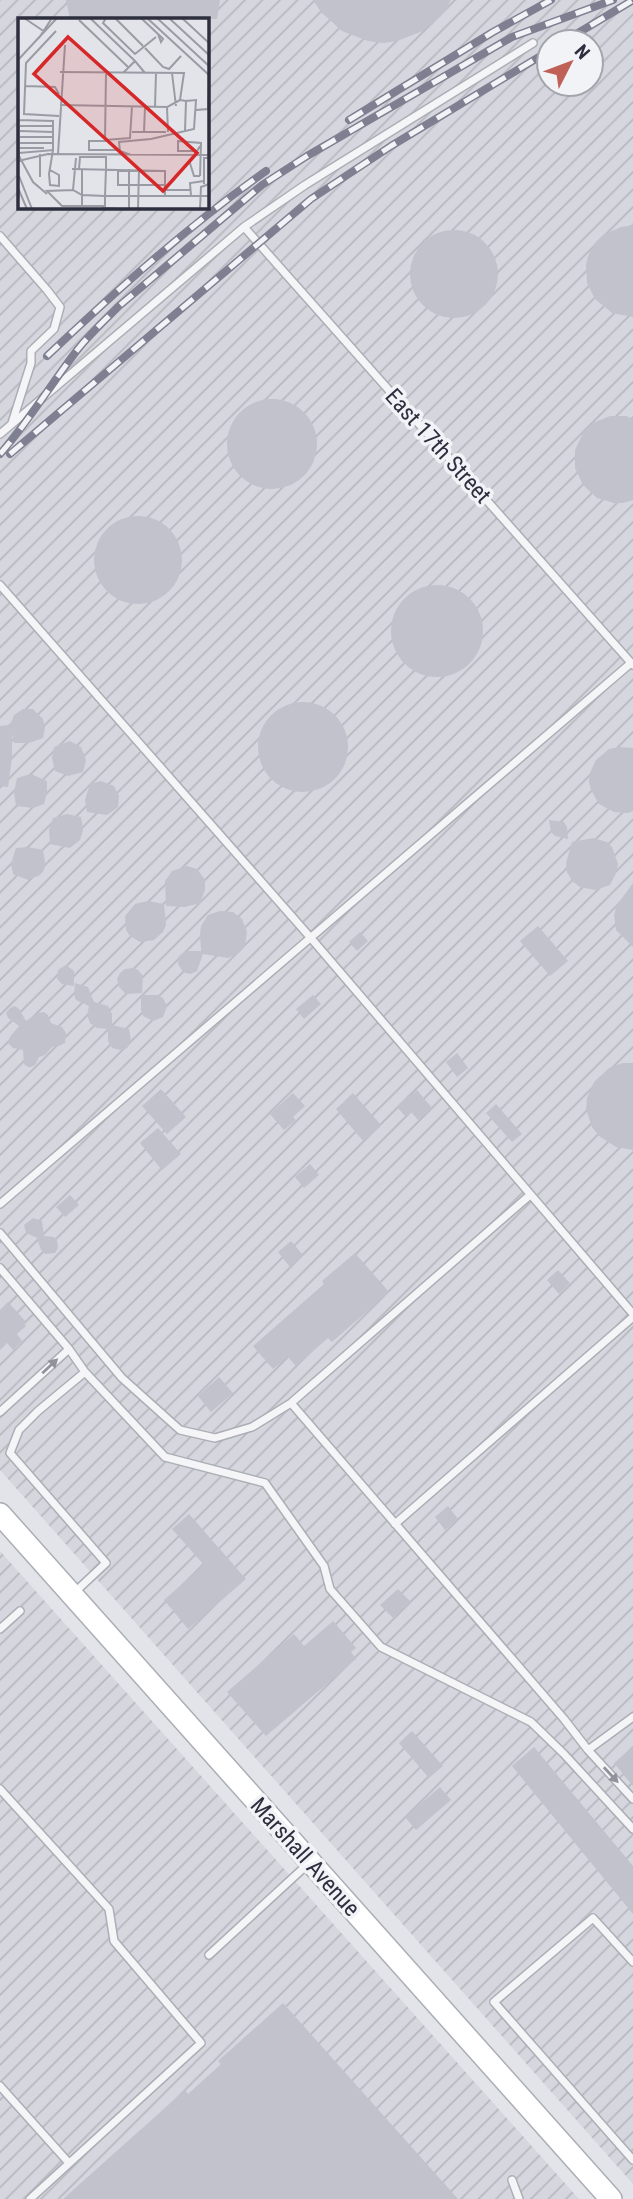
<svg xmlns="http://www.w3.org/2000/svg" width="633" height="2199" font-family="'Roboto Condensed',sans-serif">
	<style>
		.industrial { fill: url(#industrial-furrows); fill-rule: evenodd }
		.building { fill: #c1c2cb }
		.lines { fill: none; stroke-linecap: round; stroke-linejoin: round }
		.lane-casing { stroke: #acaeb6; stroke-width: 10 }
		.secondary-casing { stroke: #acaeb6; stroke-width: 24 }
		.lane { stroke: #f5f5f8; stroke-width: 7 }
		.secondary { stroke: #fff; stroke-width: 21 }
		.rail-casing { stroke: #7e8091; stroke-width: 8 }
		.rail { stroke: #f2f3f7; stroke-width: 5; stroke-dasharray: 16; stroke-linecap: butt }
		.oneway { fill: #91929c }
		.labels { text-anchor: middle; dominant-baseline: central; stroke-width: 7; stroke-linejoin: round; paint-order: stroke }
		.street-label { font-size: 23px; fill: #2d2f3f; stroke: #f2f3f7 }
		.inset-road { fill: none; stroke: #9a9ca5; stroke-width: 2 }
		.view { fill: #d62828; fill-opacity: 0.15; stroke: #d62828; stroke-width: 3.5 }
		.inset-edge { fill: none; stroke: #2d2f3f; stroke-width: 3.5 }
	</style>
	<defs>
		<pattern id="industrial-furrows" width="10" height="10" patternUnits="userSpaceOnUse" patternTransform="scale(1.75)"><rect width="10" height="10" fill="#d5d6de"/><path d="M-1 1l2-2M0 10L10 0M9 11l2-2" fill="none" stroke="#b7b8c0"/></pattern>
	</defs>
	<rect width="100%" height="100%" fill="#e3e4e9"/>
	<path class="industrial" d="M0 0H633V2184L0 1470ZM19 19H206V206H19ZM549 42H591V84H549Z
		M0 1551 579 2199H0Z"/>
	<path class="building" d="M66 0H220L217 19H70Z
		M313 0H451L444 12 423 31 397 41 383 43 368 41 342 31 321 12Z
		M633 225V317L612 313 595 299 587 283 586 265 588 256 595 243 603 235 621 227Z
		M410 274a44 44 0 1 1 88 0a44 44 0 1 1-88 0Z
		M227 444a45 45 0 1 1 90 0a45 45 0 1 1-90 0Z
		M610 416H626L633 419V500L623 503H614L597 498 583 485 575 468V450L583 433 593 423Z
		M94 560a44 44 0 1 1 88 0a44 44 0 1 1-88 0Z
		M391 631a46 46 0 1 1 92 0a46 46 0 1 1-92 0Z
		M258 747a45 45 0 1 1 90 0a45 45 0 1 1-90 0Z
		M23 709H33L43 719 45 728 43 738 29 743H14L12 734V757L8 787 0 786V726L10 725 14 715Z
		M70 741 81 747 86 760 83 772 68 776 55 771 52 758 54 747Z
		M620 747 633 748V811L628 813 614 812 599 804 591 790 589 782 590 773 596 760 609 749Z
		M31 774 47 781V793L44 804 33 808 16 806 14 792 17 778Z
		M101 781 114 786 119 796 118 807 107 815 87 812 85 800 90 784Z
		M67 814 81 817 83 830 80 840 70 848 50 844 49 830 53 818Z
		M549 820 564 822 567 827 568 839 555 836 551 832Z
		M593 838 607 842 612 847 618 864 616 873 610 885 595 890 580 887 572 881 567 872 566 863 572 842Z
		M28 847 43 850 45 862 44 870 40 875 28 880 13 874 11 864 16 848Z
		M187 866 197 869 205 880V890L200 903 185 907 166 906 165 881 172 871Z
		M633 883V947L616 930 614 915 617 905Z
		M148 901 164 904 166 925 163 932 154 940 140 942 130 936 126 930 125 916 135 904Z
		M220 911 233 912 242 919 247 932 245 946 239 953 228 958 203 954 197 971 190 974 183 972 178 964 179 956 187 951H201L200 933 201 926 208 915Z
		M538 926 568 961 550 976 520 941Z
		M360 932 368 941 357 951 349 942Z
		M66 965 74 971V986L62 984 57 979 58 970Z
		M133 968 138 970 143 976 142 993 126 994 119 987 117 979 120 973 125 969Z
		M75 983 88 987 94 1002 108 1006 112 1014V1025L129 1029 131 1041 127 1048 121 1050 112 1048 108 1041V1029L97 1028 90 1023 87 1015 89 1006 76 1000 74 995Z
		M141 995H157L163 998 167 1006 163 1017 153 1021 143 1016 141 1010Z
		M313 995 321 1004 304 1019 296 1009Z
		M15 1006 19 1009 26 1021 38 1013 44 1012 48 1015 51 1023 62 1027 66 1033 65 1043 59 1046 52 1047 45 1055 39 1057 35 1065 31 1067H28L24 1064 23 1050 13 1048 8 1043 10 1037 19 1026 8 1018 6 1013 10 1008Z
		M457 1053 468 1068 457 1077 446 1062Z
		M623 1063H633V1150L616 1147 599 1136 592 1127 586 1109 587 1098 594 1082 609 1068Z
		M161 1089 186 1117 167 1134 142 1106Z
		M417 1090 432 1108 418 1120 411 1112 406 1117 397 1107Z
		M293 1093 305 1106 293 1117 296 1120 284 1130 270 1114Z
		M353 1093 381 1125 363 1141 336 1109Z
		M496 1104 522 1134 512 1142 486 1113Z
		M158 1128 181 1154 162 1170 140 1143Z
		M310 1164 319 1175 304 1188 295 1177Z
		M70 1195 79 1205 65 1217 56 1207Z
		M33 1218 42 1221 44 1236 54 1237 57 1240 58 1248 55 1253 45 1254 41 1250 37 1238 26 1233 24 1225Z
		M291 1241 303 1255 290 1267 278 1252Z
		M355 1253 389 1292 332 1342 328 1338 296 1366 288 1357 273 1369 253 1346 324 1284 322 1281Z
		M558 1270 570 1283 559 1294 547 1280Z
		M8 1302 26 1322 24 1324 26 1326 17 1334 22 1341 13 1350 7 1343 0 1350V1310Z
		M219 1377 233 1393 211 1412 198 1396Z
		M448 1506 458 1519 445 1530 435 1517Z
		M189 1514 246 1579 188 1629 164 1600 204 1565 172 1529Z
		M398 1589 411 1602 393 1618 380 1605Z
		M333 1621 356 1648 351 1652 356 1659 266 1736 227 1692 294 1634 304 1646Z
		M412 1731 443 1766 429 1778 399 1743Z
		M534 1747 633 1866V1914L512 1766Z
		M633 1747V1786L614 1763Z
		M440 1787 451 1800 416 1830 405 1817Z
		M283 2003 458 2199H63L185 2090 188 2094 221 2064 218 2061Z"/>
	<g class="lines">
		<defs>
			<path id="lane" d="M244 227 633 665
				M0 236 47 290 60 307 54 329 31 351V363L12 423
				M0 434 244 227 305 185 533 43
				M0 585 310 937 633 1314
				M0 1204 631 663
				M0 1233 122 1378 180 1430 215 1438 252 1427 291 1403 530 1195
				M0 1268 69 1349 0 1412
				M69 1349 85 1372
				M291 1403 564 1719 588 1750 633 1799
				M395 1524 633 1317
				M75 1592 106 1563 10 1453 19 1430 38 1411 85 1372 165 1457 265 1483 324 1566 330 1589 381 1647 531 1722 564 1754 633 1829
				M0 1629 20 1611
				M588 1750 633 1717
				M0 1789 109 1909 114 1941 201 2043 30 2199
				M209 1955 309 1863
				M633 1962 593 1918 494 2002 633 2160
				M0 2086 69 2163
				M512 2180 519 2199"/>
			<path id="secondary" d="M0 1514 611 2199"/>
		</defs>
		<use href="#lane" class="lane-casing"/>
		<use href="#secondary" class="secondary-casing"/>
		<use href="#lane" class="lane"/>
		<use href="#secondary" class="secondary"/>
		<defs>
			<path id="rail" d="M563 42 633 0
				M349 120 493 32 551 0
				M47 356C116 291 188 226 266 171
				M0 454C29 421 51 384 78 349 90 334 105 320 119 306L262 185 307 156 512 37 613 0
				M10 454 311 199 391 146 549 51"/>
		</defs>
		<use href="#rail" class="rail-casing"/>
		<use href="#rail" class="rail"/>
	</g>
	<defs><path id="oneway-solid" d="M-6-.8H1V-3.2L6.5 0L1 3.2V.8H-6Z" transform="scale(1.75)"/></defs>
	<g class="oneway">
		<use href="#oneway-solid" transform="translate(50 1366) rotate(-43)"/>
		<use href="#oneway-solid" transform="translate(611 1775) rotate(47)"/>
	</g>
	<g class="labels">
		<g class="street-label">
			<text transform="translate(438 446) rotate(48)">East 17th Street</text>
			<text transform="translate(305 1857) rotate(48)">Marshall Avenue</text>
		</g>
	</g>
	<g transform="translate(18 18)">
		<rect width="191" height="191" fill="#e3e4e9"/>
		<path class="inset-road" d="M6 0 27 14M72 0 117 43M88 0 85 5 117 36 138 19M97 0 125 28M123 0 140 16 145 21 143 24 140 16M129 0 191 57M139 0 191 48M151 0 191 37M164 0 191 25M61 2 110 49M38 13 8 45 6 96 41 98M21 20 34 0M127 30 145 49 151 51 163 38M0 42 39 0M42 54 166 55 162 82 168 83M88 55 87 122 112 120 114 88M105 55 117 43 127 55M154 55 158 88M8 68 37 69 41 76M42 87 149 89M137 89 138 55M0 90 1 138 15 164 29 176M178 92 190 91 191 67M0 102 35 103V132M2 108H35M2 113 35 114M114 114H148M126 114 127 89M150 114 149 89 162 82M2 119H35M89 123H71V132H99M2 125H35M2 130H26M1 135 35 132 31 156 32 167 41 168V157L32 152M22 136V159M40 136 47 27M113 137 102 133 101 124 133 121 176 111 178 82 168 83 167 113M171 142 176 158H182M0 143 30 136 191 137M54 151 147 153V178M61 151 62 139H88V151L87 178V188H44L29 173 55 172 64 177 87 178H191M100 151V167H147M64 152V188M1 158 14 191M182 158 183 125 160 123V133H179L182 128M186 166V140H191M0 170 9 191M55 172 58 140M147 172H173M173 178 172 165 186 163M84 190 107 191M111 191V151M120 191 121 151M182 191 183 169 191 166"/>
		<path class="view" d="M50 19 179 135 145 173 16 56Z"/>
		<rect width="191" height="191" class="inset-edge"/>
	</g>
	<g transform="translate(570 63) rotate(48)"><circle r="33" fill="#f2f3f7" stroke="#a3a5ad" stroke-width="2"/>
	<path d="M0-5L12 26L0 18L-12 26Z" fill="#bf6157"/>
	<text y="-10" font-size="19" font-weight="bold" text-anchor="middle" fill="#2d2f3f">N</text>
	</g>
</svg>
